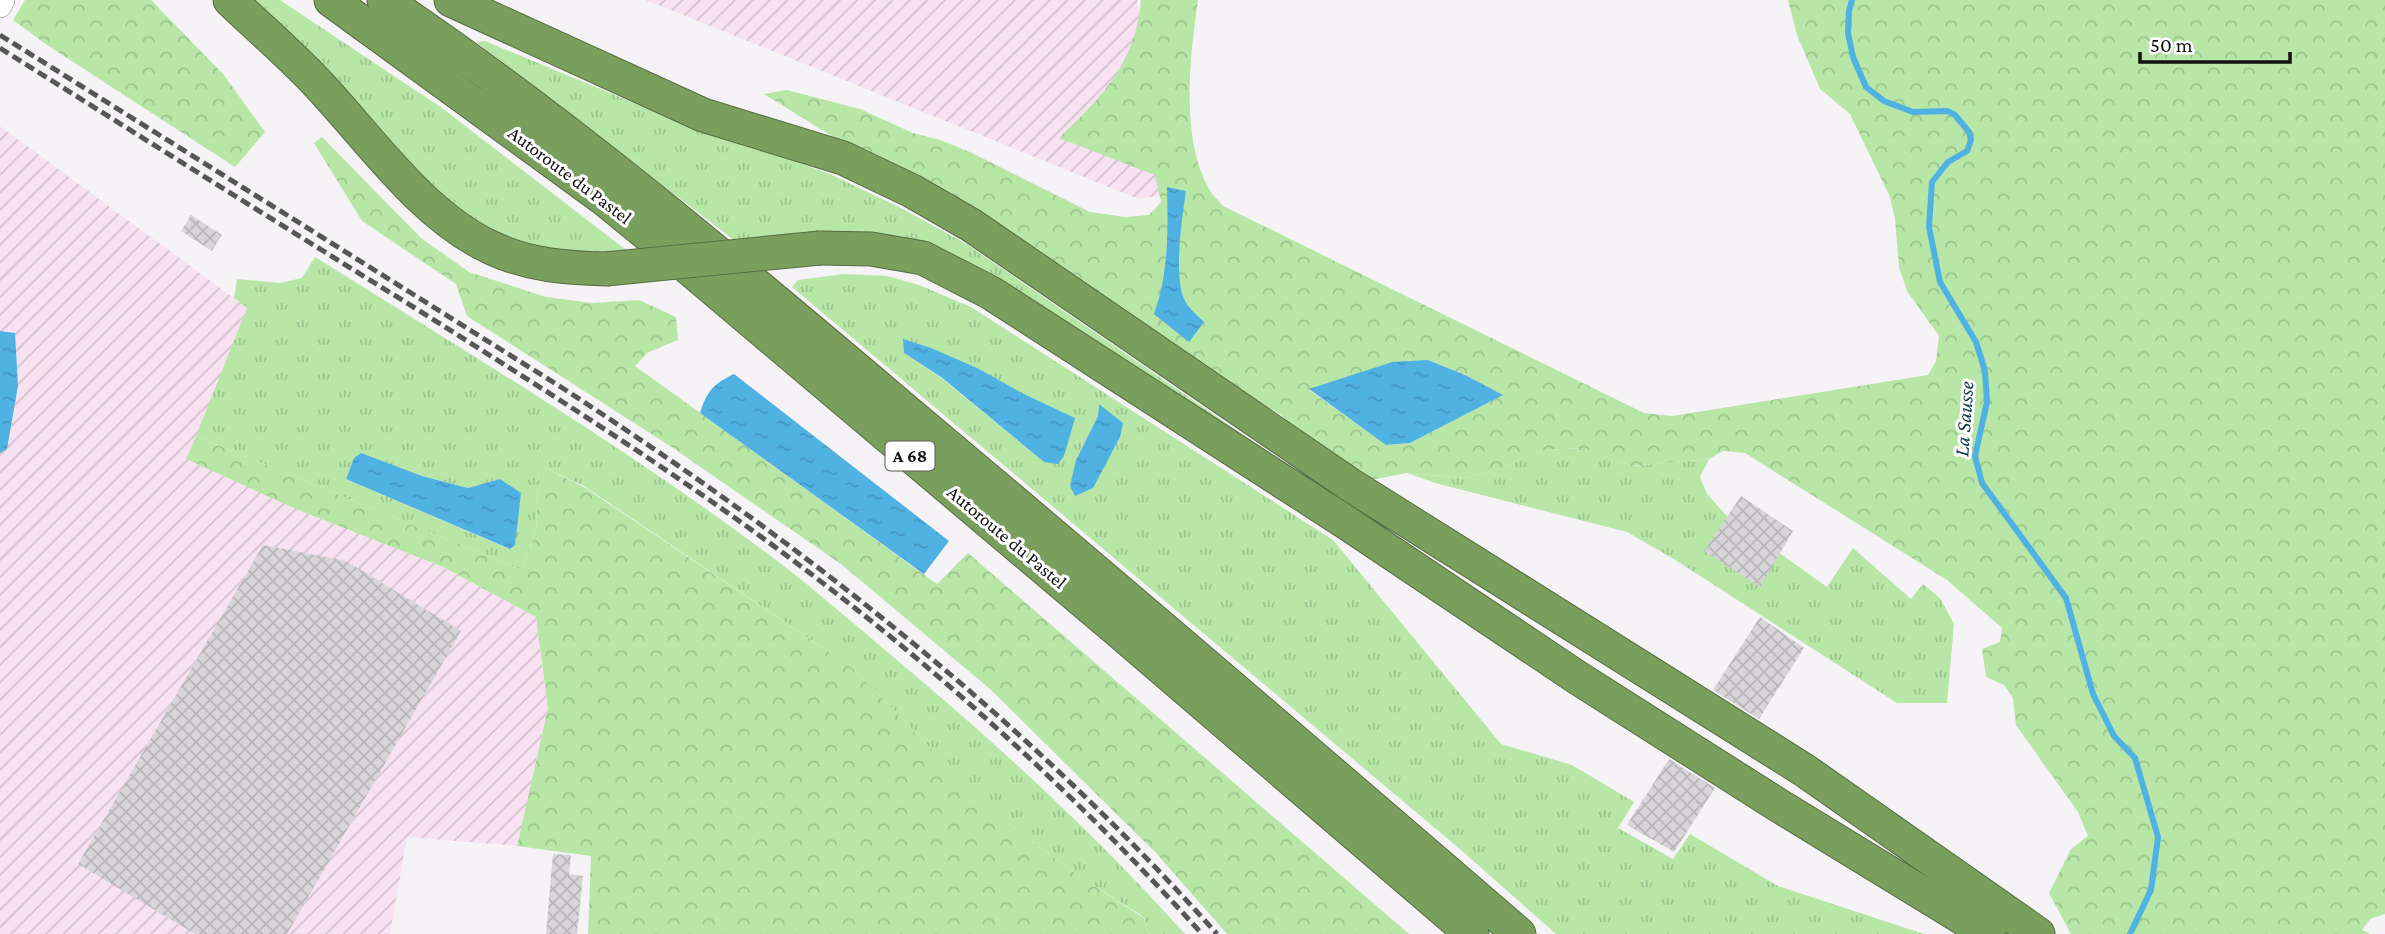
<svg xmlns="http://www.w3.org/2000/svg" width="2385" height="934" font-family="'Crimson Pro',serif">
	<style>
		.industrial { fill: url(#industrial-furrows) }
		.grass { fill: url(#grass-tufts); fill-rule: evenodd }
		.forest { fill: url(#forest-crowns); fill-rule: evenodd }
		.water { fill: url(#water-ripples) }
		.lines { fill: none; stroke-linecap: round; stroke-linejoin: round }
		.stream { stroke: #50b1e3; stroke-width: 6 }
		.building { fill: url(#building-cross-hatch) }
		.minor-casing { stroke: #797779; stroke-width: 24 }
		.highway-casing { stroke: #566d42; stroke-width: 35 }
		.minor { stroke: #fff; stroke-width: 23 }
		.highway { stroke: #7a9f5c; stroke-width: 33 }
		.rail { stroke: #575657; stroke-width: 5; stroke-dasharray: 10 5; stroke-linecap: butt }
		.highway-bridge-casing { stroke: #566d42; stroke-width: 35; stroke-linecap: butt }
		.highway-bridge { stroke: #7a9f5c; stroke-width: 33 }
		.labels { text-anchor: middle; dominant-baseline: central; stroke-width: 6; stroke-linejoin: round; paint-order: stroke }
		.shield { fill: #fff; stroke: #595859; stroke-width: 2 }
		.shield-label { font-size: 18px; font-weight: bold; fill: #121112 }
		.street-label { font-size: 19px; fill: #121112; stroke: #fff }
		.water-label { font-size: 21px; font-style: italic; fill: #0e394d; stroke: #fff }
	</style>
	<defs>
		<pattern id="industrial-furrows" width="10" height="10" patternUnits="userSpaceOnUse" patternTransform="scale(1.75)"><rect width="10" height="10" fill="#f8e2f1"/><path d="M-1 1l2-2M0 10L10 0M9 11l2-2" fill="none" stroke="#d4c1ce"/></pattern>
		<pattern id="grass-tufts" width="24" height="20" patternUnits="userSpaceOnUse" patternTransform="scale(1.75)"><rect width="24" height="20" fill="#b7e6a7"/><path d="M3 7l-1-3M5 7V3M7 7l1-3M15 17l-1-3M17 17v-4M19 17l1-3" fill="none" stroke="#9cc48f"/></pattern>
		<pattern id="forest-crowns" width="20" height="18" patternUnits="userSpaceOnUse" patternTransform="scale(1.75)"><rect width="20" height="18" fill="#b7e6a7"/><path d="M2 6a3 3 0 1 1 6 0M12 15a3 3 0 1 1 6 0" fill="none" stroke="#9cc48f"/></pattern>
		<pattern id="water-ripples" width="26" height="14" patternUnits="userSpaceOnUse" patternTransform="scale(1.75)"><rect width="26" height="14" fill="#50b1e3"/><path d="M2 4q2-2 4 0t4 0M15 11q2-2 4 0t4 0" fill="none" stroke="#4597c2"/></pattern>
		<pattern id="building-cross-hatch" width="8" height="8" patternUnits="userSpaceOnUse" patternTransform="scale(1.75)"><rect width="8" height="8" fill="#d7d5d7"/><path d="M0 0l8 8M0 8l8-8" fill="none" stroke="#b8b6b8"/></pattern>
	</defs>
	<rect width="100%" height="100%" fill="#f5f3f5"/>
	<path class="industrial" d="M646 0H1137L1176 195 1136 198Z
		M0 126 247 308 213 399 186 458 296 509 443 567 536 617 548 708 517 846 407 837 390 934H0Z"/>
	<path class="grass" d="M243 0H280L442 108 634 256 551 259 473 227Z
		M485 41 644 107 830 174 903 209 968 245 1361 516 956 263 739 244 476 42Z
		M315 257C473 356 635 453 784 566 816 591 847 618 878 644 986 734 1091 829 1185 934H1148L1144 917 1083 879 992 812 854 669 584 486 539 465 536 530 522 570 196 436 247 308 234 298 237 279 280 283 302 278ZM354 458 468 488 500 479 509 549 346 479Z
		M844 274 887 276 919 285 971 307 1333 540 1501 744 1572 765 1634 802 1618 828 1673 859 1690 834 1778 886 1924 934H1556L1461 850 792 287 798 280ZM904 353 1024 394 1074 418 1064 456 1044 462 940 377ZM1099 404 1093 488 1076 460 1098 416Z
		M1582 448 1631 466 1709 459 1700 477 1707 494 1725 514 1827 587 1853 548 1911 599 1923 584 1940 598 1954 624 1947 703H1897L1677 561 1627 532 1435 483 1407 473 1465 478 1502 468 1545 450Z"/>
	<path class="forest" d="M25 0H151L223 74 265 132 235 167 47 45 13 20Z
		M1141 0H1198C1190 55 1180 138 1209 189 1212 195 1218 200 1223 206L1644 413 1672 416 1928 375 1936 361 1939 336 1907 291 1899 267 1895 219 1890 197 1850 114 1820 89 1797 35 1788 0H2385V914L2370 919 2362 930 2370 934H2071L2049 893 2071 849 2088 836 2078 812 2016 725 2013 698 2004 685 1986 677 1982 649 2000 642 2002 628 1947 580 1745 453 1723 451 1709 459 1631 466 1582 448 1545 450 1502 468 1465 478 1407 473 1349 484 1281 415 764 94 787 90 860 109 913 133 940 140 970 152 1090 212 1125 217 1149 215 1161 202 1155 175 1059 138C1102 97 1136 62 1141 0ZM1428 360 1465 375 1502 395 1410 443 1387 445 1309 390Z
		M322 137 421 238 469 272 546 297 592 303 639 300 676 317 678 340 647 353 635 366 937 584 968 553 1409 934H1227L1156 853 990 689 841 564 670 446 467 316 456 284 362 221 314 143Z
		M196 436 522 570 536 530 539 465 584 487 854 669 992 812 1083 879 1144 918 1148 934H588L591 856 517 846 548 708 536 617 443 567 296 509 186 459Z"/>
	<path class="water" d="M1167 187 1186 191C1182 218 1173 277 1185 301 1189 309 1198 316 1204 322L1189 342 1154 314C1169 271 1168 232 1167 187Z
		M0 331 15 333 18 386 7 449 0 453Z
		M903 339 931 348 977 368 1024 394 1075 418 1064 456 1058 464 1044 462 941 377 904 353Z
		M1428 360 1465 375 1503 395 1410 443 1386 445 1309 389 1392 362Z
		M734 374 949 541 924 574 700 413C707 391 713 384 734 374Z
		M1099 404 1123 423 1120 437 1093 488 1075 496 1070 486 1076 460 1098 416Z
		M361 453 422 476 468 488 500 479 521 493 515 545 510 549 346 479 354 458Z"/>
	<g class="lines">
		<path class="stream" d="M1852 0 1849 11 1848 33 1853 57 1866 87 1884 101 1913 112 1948 111 1955 115 1969 132 1971 140 1967 151 1948 162 1932 182 1929 227 1940 282 1976 342 1985 371 1987 402 1975 456 1982 483 2066 598 2093 694 2114 736 2135 758 2158 837 2151 890 2130 934"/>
	</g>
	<path class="building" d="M191 215 222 235 212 251 181 231Z
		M1741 496 1793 531 1760 587 1704 551Z
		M263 545 346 561 461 631 287 934H195L78 864Z
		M1760 617 1804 648 1759 719 1713 690Z
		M1669 759 1715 788 1674 852 1627 825Z
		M553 854 571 855 569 874 583 876 577 934H546Z"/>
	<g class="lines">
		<defs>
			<path id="minor" d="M0 6 3 0"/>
			<path id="highway" d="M230 0C259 28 291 55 318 84 370 139 422 216 492 248 528 265 566 268 606 269
				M331 0 603 198 684 264 1115 628 1472 934
				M384 0C568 124 737 268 906 411 1112 584 1316 759 1519 934
				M451 0 703 115 843 158 912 191 971 225 1349 484 1804 770 2038 934
				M820 248 871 249 923 258 991 293 1350 525 1578 678 1778 805 1989 934"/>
		</defs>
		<use href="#minor" class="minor-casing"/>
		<use href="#highway" class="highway-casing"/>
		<use href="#minor" class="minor"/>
		<use href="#highway" class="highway"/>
		<path class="rail" d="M0 35 564 389C804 545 1026 720 1217 934
			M0 48C138 135 276 222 415 308 551 394 687 479 815 577 954 683 1085 804 1202 934"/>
		<defs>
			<path id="highway-bridge" d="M606 269 820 248"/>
		</defs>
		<use href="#highway-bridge" class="highway-bridge-casing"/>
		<use href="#highway-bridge" class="highway-bridge"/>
	</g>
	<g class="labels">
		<rect class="shield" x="885.5" y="441.5" width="49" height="29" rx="5"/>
		<g class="shield-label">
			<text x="910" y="456">A 68</text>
		</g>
		<g class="street-label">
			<text transform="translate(570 175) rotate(37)">Autoroute du Pastel</text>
			<text transform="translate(1007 537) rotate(40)">Autoroute du Pastel</text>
		</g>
		<g class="water-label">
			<text transform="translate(1964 419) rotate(-86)">La Sausse</text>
		</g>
	</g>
	<path d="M2140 52v10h150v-10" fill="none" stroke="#121112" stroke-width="3.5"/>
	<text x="2150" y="52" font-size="21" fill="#121112" stroke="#ffffff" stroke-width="5" paint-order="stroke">50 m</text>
</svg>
